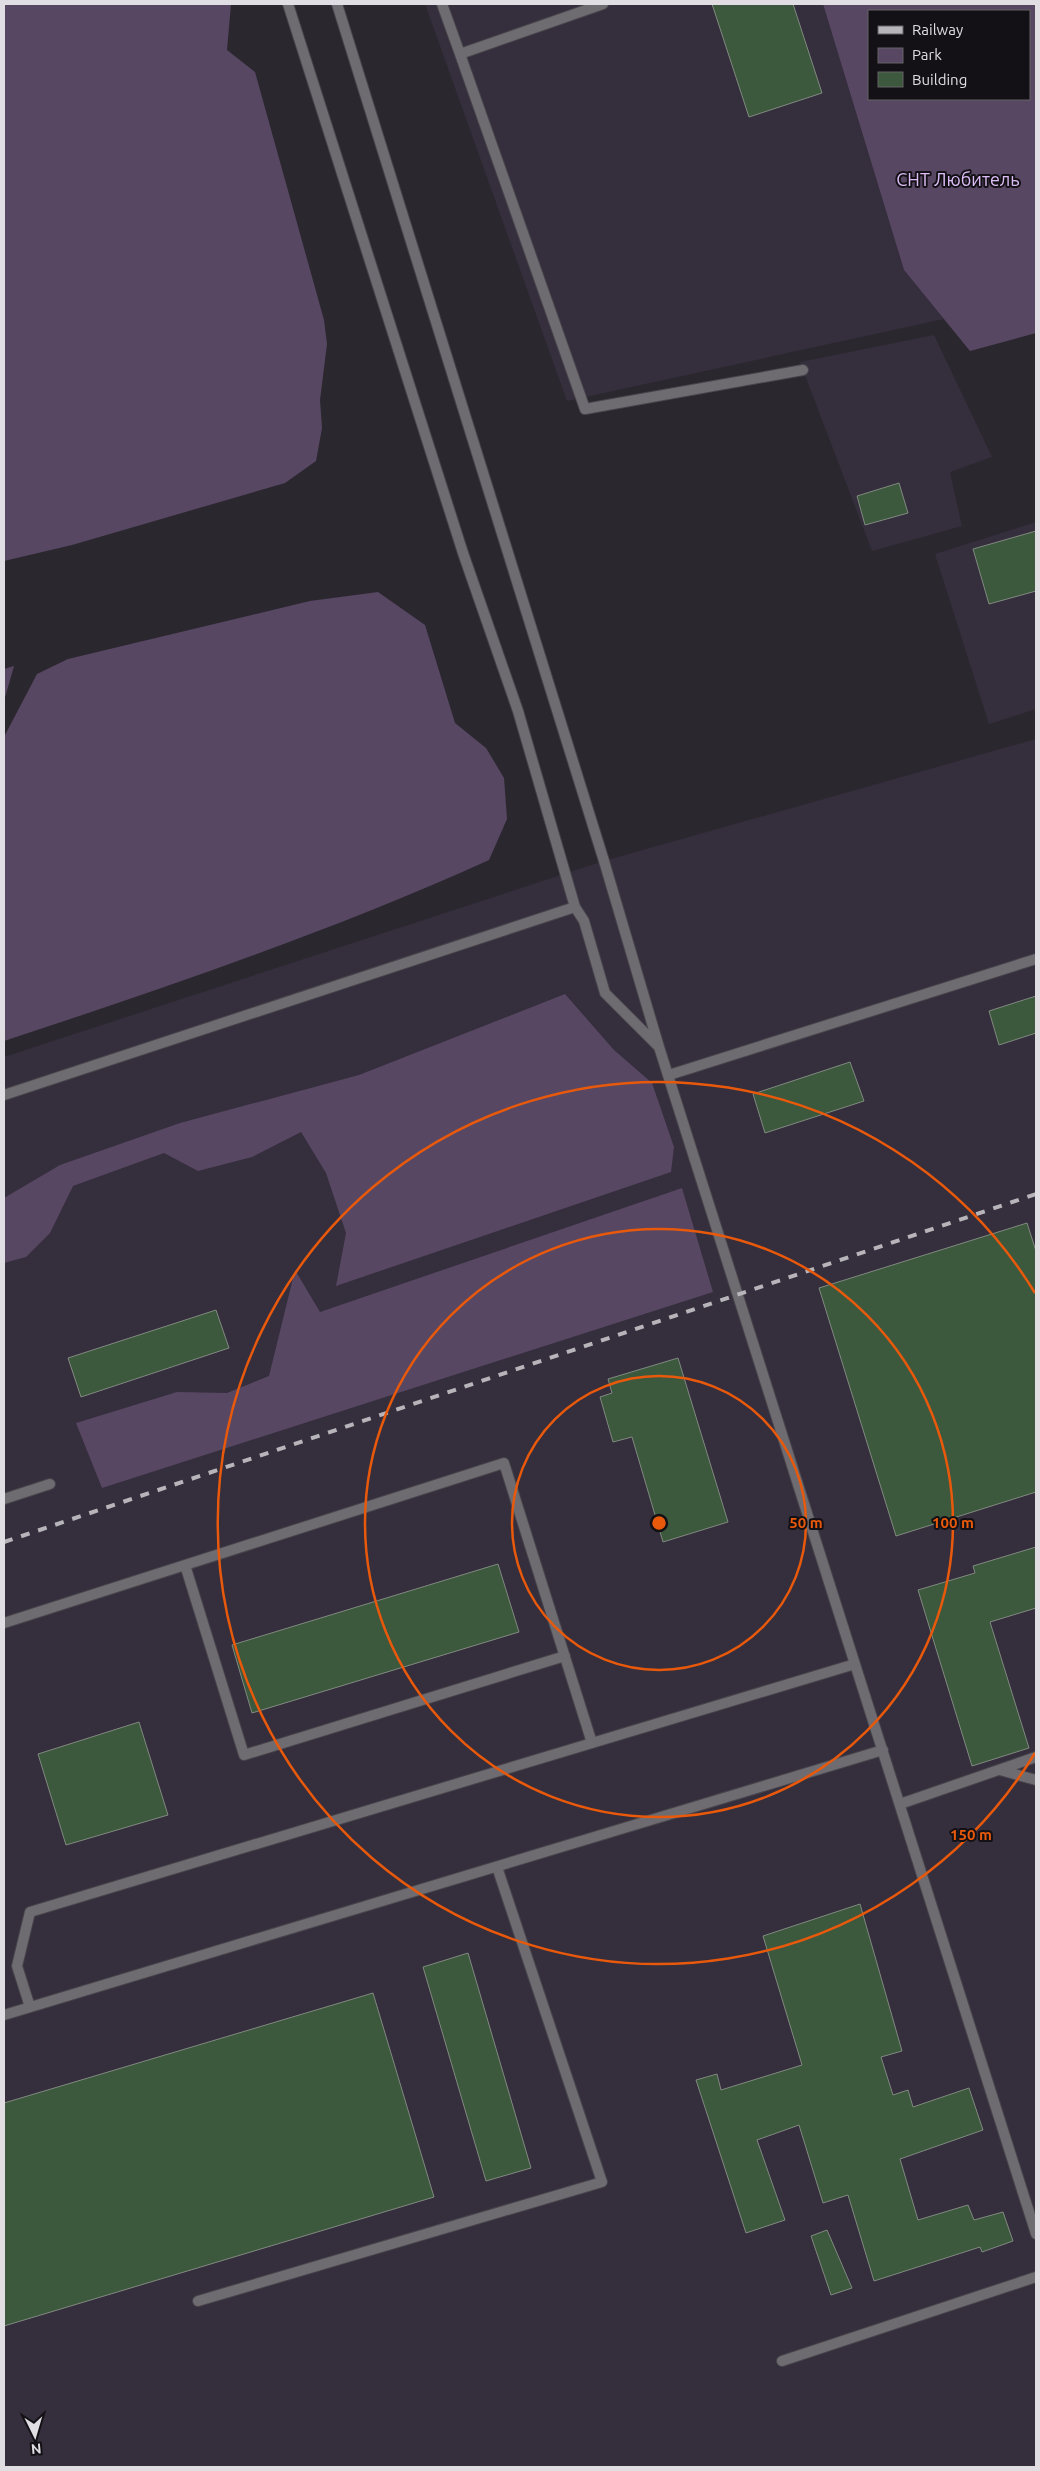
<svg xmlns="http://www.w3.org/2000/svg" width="1040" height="2471" font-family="Ubuntu,sans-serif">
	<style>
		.built { fill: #352e3c }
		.green { fill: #574763; fill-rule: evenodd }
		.building { fill: #3c583d; stroke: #818a81 }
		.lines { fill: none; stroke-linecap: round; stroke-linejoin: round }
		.service-casing { stroke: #48444c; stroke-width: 12 }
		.service { stroke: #6e6c71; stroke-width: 10 }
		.rail { stroke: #b7b4ba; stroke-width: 4; stroke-dasharray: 9 9; stroke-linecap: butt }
		.ring { fill: none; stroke: #e8590c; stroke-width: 2.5 }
		.labels { text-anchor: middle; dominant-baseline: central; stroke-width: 4; stroke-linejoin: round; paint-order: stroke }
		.park-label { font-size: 18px; fill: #ddbdf7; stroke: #131115 }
		.centre { fill: #e8590c; stroke: #131115; stroke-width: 2.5 }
		.ring-label { font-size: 15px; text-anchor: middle; font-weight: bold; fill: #e8590c; stroke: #131115; stroke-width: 4; stroke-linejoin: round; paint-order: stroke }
	</style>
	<rect width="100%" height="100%" fill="#2b272f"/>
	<path class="built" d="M425 4H823L904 270 944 319 567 401Z
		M934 335 992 457 950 472 962 526 872 551 800 362Z
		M1036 522V709L989 724 935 554Z
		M1036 739V2467H4V1057L604 861Z"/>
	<path class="green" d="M4 4H231L227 50 255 72 324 320 327 344 320 400 322 428 316 461 285 483 72 545 4 561Z
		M823 4H1036V333L970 351 904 270ZM869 11H1029V99H869Z
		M378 592 425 625 455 723 486 748 504 778 507 819 489 860C332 931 168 987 4 1041V737L37 674 68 659 310 601Z
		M14 666 4 701V669Z
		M565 994 614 1050 652 1083 674 1147 671 1172 336 1286 346 1233 326 1173 301 1132 252 1157 198 1171 164 1153 73 1186 50 1233 26 1257 4 1263V1198L60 1165 180 1123 359 1075Z
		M682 1188 713 1292 102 1488 76 1423 177 1392 227 1393 269 1376 295 1270 320 1312Z"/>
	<path class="building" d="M712 4H793L822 93 749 117Z
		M899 483 908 513 865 525 857 496Z
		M1036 531V591L989 604 973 549Z
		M1036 996V1033L999 1045 989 1011Z
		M850 1062 864 1101 765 1133 753 1094Z
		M1027 1223 1036 1251V1492L896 1536 819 1288Z
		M216 1310 229 1348 81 1397 68 1358Z
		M678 1358 728 1522 663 1542 632 1437 613 1442 600 1397 612 1393 608 1379Z
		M1036 1547V1608L990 1622 1029 1748 972 1766 918 1590 975 1573 973 1566Z
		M498 1564 519 1632 252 1713 232 1645Z
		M139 1722 168 1815 66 1845 38 1754Z
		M860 1904 902 2051 881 2057 893 2095 908 2090 913 2107 969 2088 983 2130 900 2159 918 2220 968 2205 974 2220 1003 2212 1013 2241 982 2252 980 2247 874 2281 848 2195 823 2203 799 2125 757 2140 785 2220 746 2233 696 2080 717 2074 721 2090 802 2065 763 1936Z
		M468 1953 531 2168 486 2181 423 1967Z
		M373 1993 434 2197 4 2326V2103Z
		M827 2230 852 2288 831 2295 811 2236Z"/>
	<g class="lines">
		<defs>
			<path id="service" d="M288 4 463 553 518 711 575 907 584 921 605 993 658 1046
				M337 4 604 861 659 1047 1036 2234
				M442 4 460 54 603 4
				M460 54 585 409 803 370
				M669 1075 1036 959
				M4 1095 575 907
				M4 1499 50 1484
				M185 1565 244 1755 565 1656
				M4 1623 504 1463 592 1743
				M1000 1770 1036 1780
				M900 1804 1036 1757
				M30 2007 17 1966 30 1912 855 1664
				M4 2015 883 1750
				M198 2301 602 2182 497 1867
				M782 2361 1036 2277"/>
		</defs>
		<use href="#service" class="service-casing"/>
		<use href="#service" class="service"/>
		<path class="rail" d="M4 1542 1036 1194"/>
	</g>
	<g class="ring">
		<circle cx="659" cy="1523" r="147"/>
		<circle cx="659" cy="1523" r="294"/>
		<path d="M1035 1753A441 441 0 1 1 1035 1293"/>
	</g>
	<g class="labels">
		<g class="park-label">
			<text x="958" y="179">СНТ Любитель</text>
		</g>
	</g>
	<circle cx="659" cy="1523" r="8" class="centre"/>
	<g class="ring-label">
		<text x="806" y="1528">50 m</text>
		<text x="953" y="1528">100 m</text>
		<text x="971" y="1840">150 m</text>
	</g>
	<rect width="1040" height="2471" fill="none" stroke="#e0dde3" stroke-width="10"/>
	<rect x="868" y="10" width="162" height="90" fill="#131115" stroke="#656367"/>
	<rect x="878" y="26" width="25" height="8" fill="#b7b4ba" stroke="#656367"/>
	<text x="912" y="35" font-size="15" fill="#e0dde3">Railway</text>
	<rect x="878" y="48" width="25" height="15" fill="#574763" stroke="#656367"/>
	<text x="912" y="60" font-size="15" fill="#e0dde3">Park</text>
	<rect x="878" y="72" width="25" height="15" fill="#3c583d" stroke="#656367"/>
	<text x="912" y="85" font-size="15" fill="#e0dde3">Building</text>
	<g transform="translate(35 2436) rotate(175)" stroke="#131115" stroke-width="4" paint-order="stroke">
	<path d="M0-4L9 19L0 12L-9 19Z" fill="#e0dde3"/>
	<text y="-8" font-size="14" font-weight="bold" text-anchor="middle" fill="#e0dde3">N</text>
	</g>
</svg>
